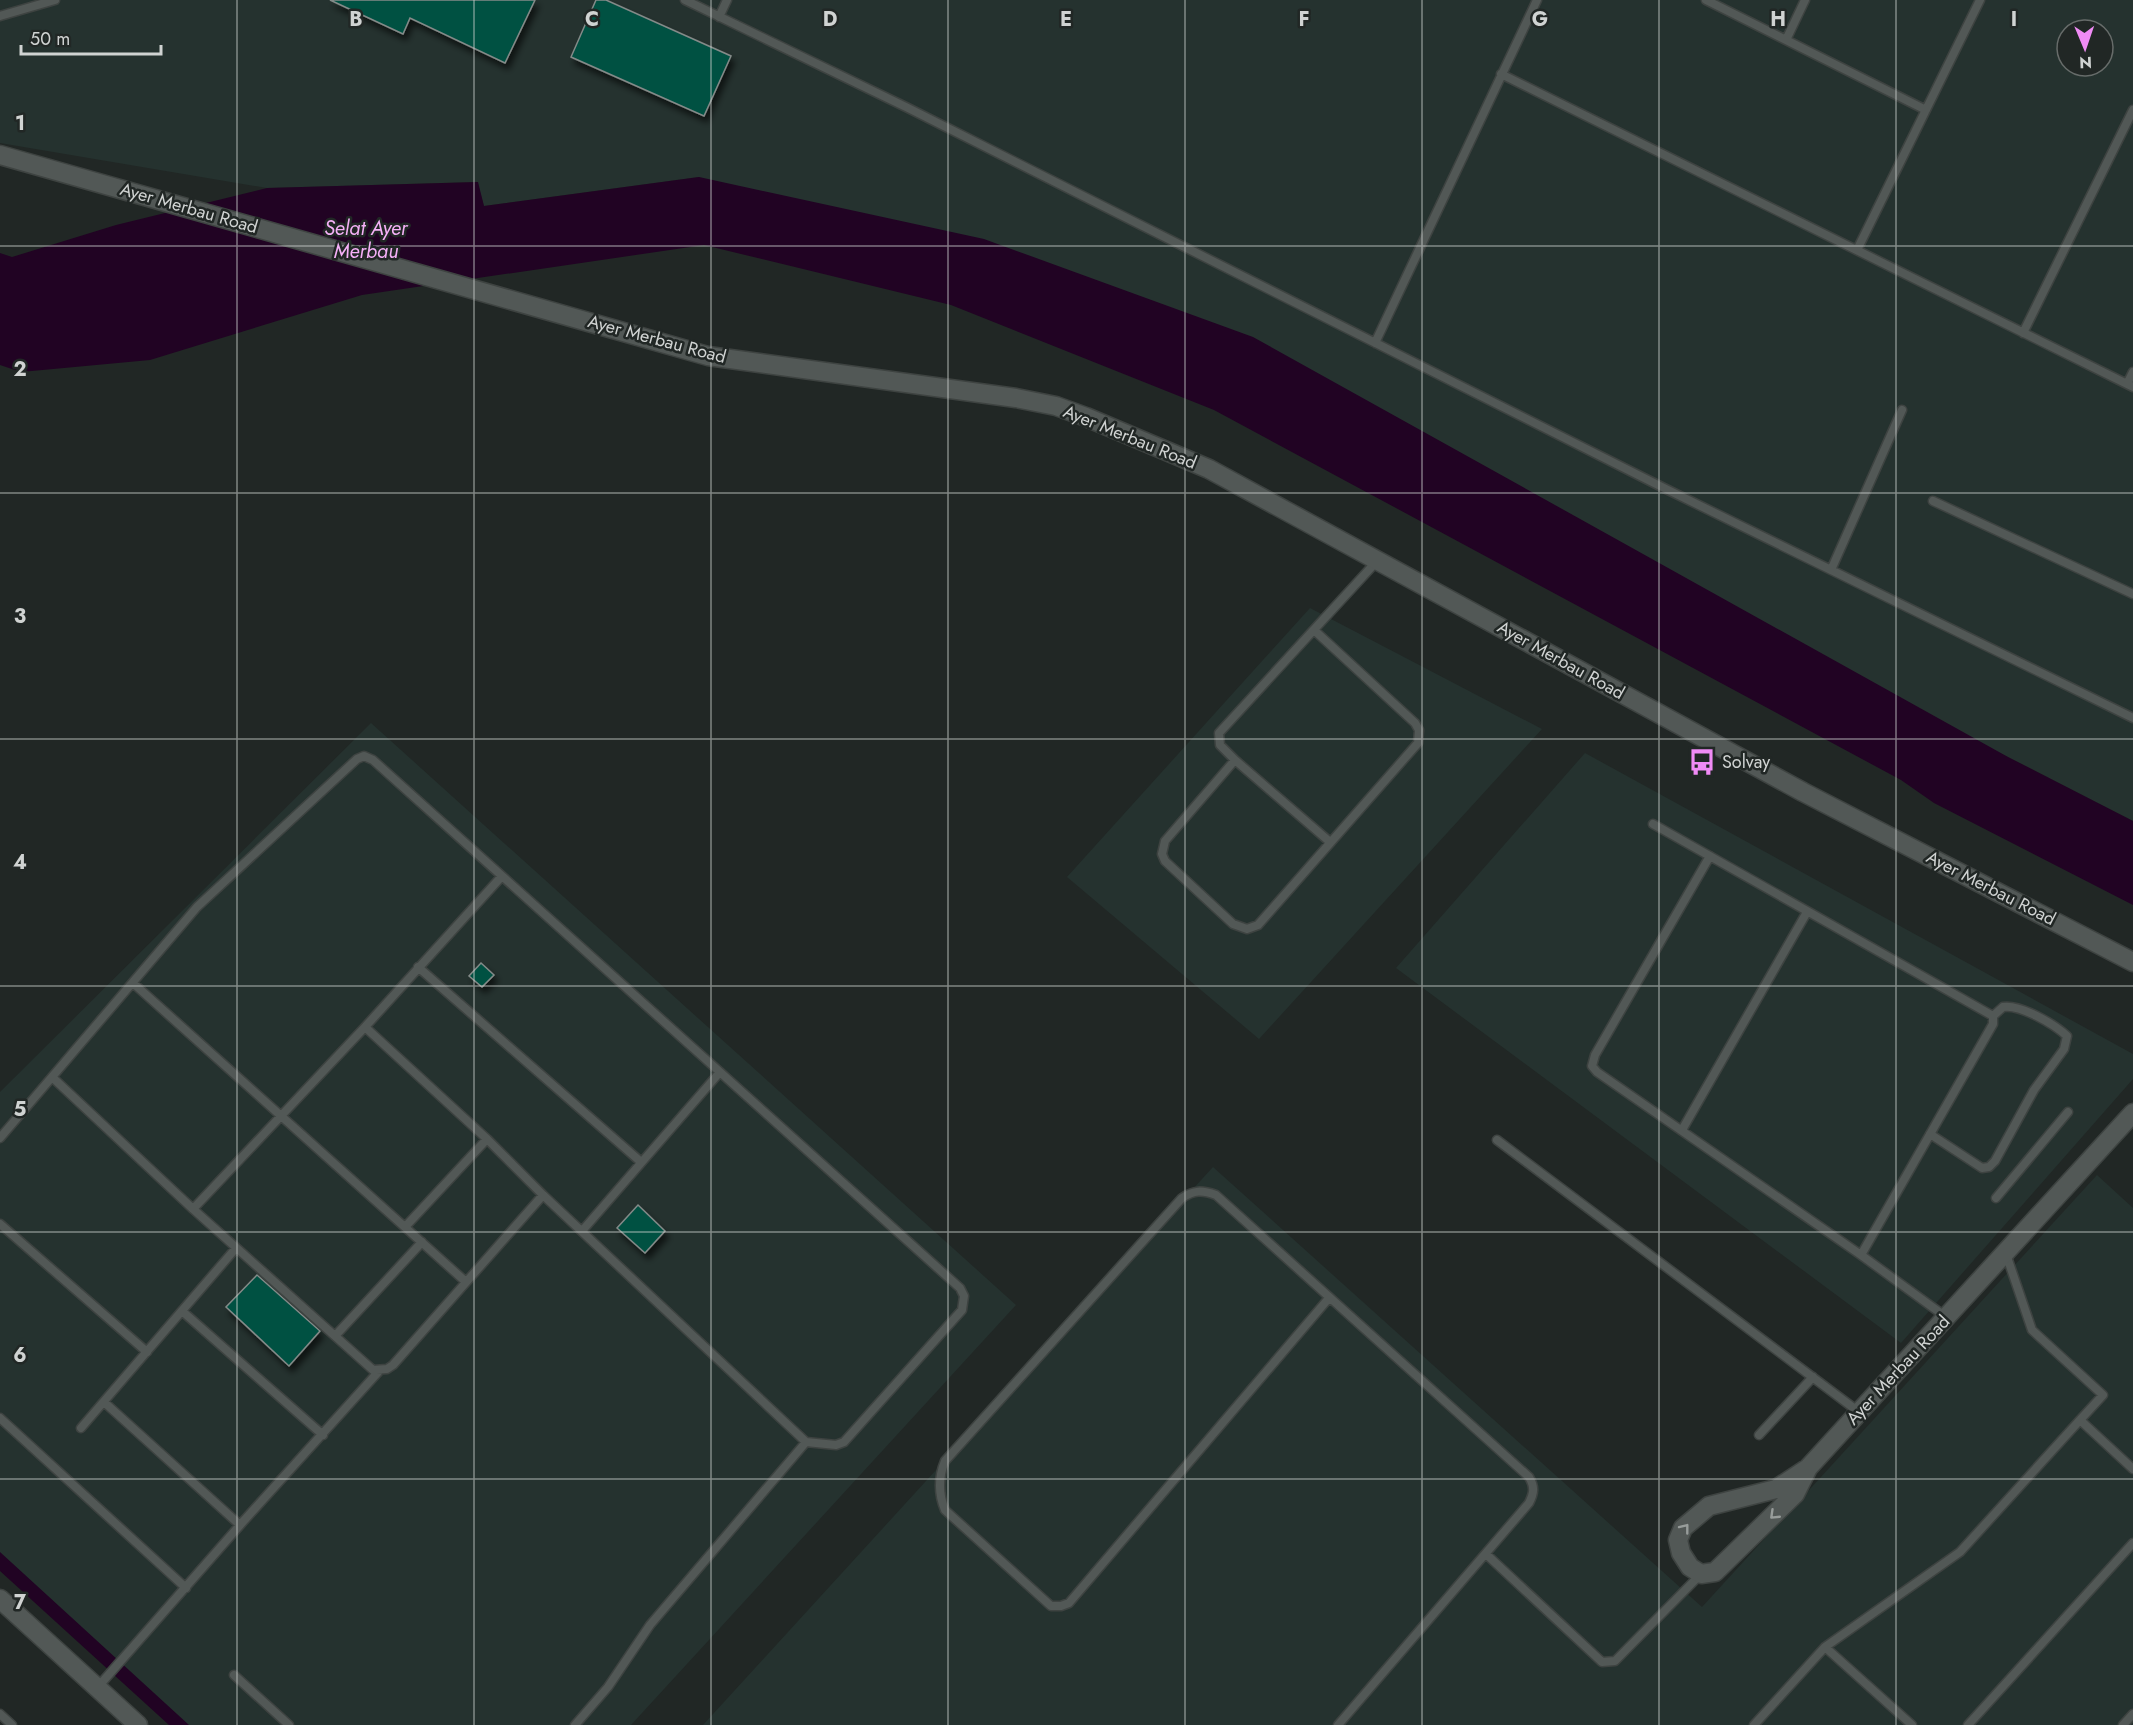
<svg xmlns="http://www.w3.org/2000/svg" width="2133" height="1725" font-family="Jost,sans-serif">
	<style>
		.built { fill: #25322f; fill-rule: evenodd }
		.water { fill: #210323 }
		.building { fill: #005143; stroke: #848b89; stroke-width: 1.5; filter: url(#shadow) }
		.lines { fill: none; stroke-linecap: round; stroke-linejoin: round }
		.service-casing { stroke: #3e4341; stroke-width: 11 }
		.tertiary-casing { stroke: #3e4341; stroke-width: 21 }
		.service { stroke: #525856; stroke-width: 8 }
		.tertiary { stroke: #525856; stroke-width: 18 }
		.oneway { stroke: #979c9a }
		.grid { fill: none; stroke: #d0d3d2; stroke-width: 1.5; stroke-opacity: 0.55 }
		.labels { text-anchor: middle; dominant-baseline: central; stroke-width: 5; stroke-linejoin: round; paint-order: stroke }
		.street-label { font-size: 18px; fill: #d0d3d2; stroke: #212725 }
		.poi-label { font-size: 18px; fill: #d0d3d2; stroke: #212725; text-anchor: start }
		.water-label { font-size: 20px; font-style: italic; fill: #f5b0f7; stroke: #212725 }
		.grid-label { font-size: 20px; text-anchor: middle; font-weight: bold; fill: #d0d3d2; stroke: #212725; stroke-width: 5; stroke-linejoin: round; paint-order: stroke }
	</style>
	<defs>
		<filter id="shadow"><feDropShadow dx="3.5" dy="6" stdDeviation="3" flood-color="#0009"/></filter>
	</defs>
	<rect width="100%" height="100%" fill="#212725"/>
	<path class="built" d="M0 0H2133V821L2008 757 699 177 484 206 477 182 267 188 0 143ZM2067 30H2103V66H2067Z
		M1310 608 1542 729 1259 1039 1067 877Z
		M371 723 1016 1305 631 1725H176L0 1566V1092Z
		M1585 753 2133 1054V1079L1901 1343 1396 968Z
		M1213 1167 1702 1607 2097 1175 2133 1208V1725H703Z"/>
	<path class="water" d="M699 177 984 239 1253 337 2008 757 2133 821V905L1934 803 1901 780 1214 410 951 305 704 245 362 295 150 360 21 372 0 365V253L12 257 116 225 267 188 478 182 484 206Z
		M0 1552 189 1725H169L0 1571Z"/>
	<path class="building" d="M330 0H535L505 63 410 18 403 34Z
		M596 0H606L731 56 704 116 571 57Z
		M481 963 494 975 482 987 469 976Z
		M638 1205 665 1231 645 1253 617 1228Z
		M257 1275 320 1331 289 1366 226 1307Z"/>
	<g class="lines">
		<defs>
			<path id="service" d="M685 0 908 108 1666 489 2133 718
				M1706 0 1926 110
				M0 16 55 0
				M719 17 727 0
				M1786 40 1805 0
				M1501 74 2133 387
				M1857 250 1980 0
				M2023 333 2133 110
				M1375 343 1537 0
				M2127 384 2133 372
				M1933 501 2133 594
				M1831 570 1902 410
				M1235 760 1165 841 1162 854 1165 861 1233 924 1247 929 1258 925 1418 743 1419 730 1415 723 1314 630
				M1653 824 1993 1016
				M1330 842 1235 760 1220 745 1219 733 1377 561
				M1710 856 1595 1055 1592 1066 1597 1072 1861 1255 1946 1317
				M418 967 641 1162
				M133 983 466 1282
				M52 1077 193 1209 373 1370 387 1369 393 1365 543 1195
				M1682 1130 1807 912
				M0 1138 197 907 357 759 364 756 373 760 960 1288 964 1296 962 1310 844 1442 836 1445 806 1442 543 1195 487 1139 365 1027
				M1497 1140 1859 1412
				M1996 1198 2068 1112
				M193 1209 365 1027 502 876
				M0 1224 147 1352
				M405 1227 487 1139
				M582 1231 720 1072
				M2006 1254 2032 1330 2103 1395 2080 1420
				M1861 1255 1993 1024V1016L2003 1007C2020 1004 2054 1024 2067 1036L2064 1049 2034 1090 1995 1161 1989 1167 1982 1168 1930 1134
				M1329 1298 1069 1603 1061 1606H1051L945 1510C938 1493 938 1478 945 1461L1182 1198C1194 1190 1202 1190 1216 1195L1529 1477C1535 1487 1534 1493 1529 1503L1338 1725
				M182 1311 323 1435
				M335 1336 422 1242
				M104 1402 240 1525
				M0 1418 186 1588
				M81 1428 236 1248
				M1759 1435 1813 1377
				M1486 1554 1602 1662 1615 1661 1701 1574
				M1825 1647 1912 1725
				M234 1675 289 1725
				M97 1688 240 1525 380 1370
				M0 1714 12 1725
				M575 1725 608 1687 650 1625 806 1442
				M1754 1725 1825 1647 1960 1552 2080 1420 2133 1469
				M1968 1725 2133 1543
				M2123 1725 2133 1714"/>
			<path id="tertiary" d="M0 155 708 356 1016 398 1056 406 1086 417 1209 469 1803 792 2133 962
				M1808 1468 1795 1494 1715 1572 1701 1574 1690 1567 1681 1553 1678 1540 1683 1528 1709 1506 1776 1489 1808 1468 2133 1113
				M0 1599 138 1725"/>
		</defs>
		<use href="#service" class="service-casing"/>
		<use href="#tertiary" class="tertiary-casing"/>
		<use href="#service" class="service"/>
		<use href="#tertiary" class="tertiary"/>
	</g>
	<defs><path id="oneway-chevron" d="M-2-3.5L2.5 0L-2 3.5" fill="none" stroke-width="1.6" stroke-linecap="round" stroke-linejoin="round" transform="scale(1.5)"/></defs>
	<g class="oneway">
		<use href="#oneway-chevron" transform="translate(1774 1515) rotate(136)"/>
		<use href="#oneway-chevron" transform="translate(1685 1528) rotate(-52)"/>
	</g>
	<path class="grid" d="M237 0V1725M474 0V1725M711 0V1725M948 0V1725M1185 0V1725M1422 0V1725M1659 0V1725M1896 0V1725M0 246H2133M0 493H2133M0 739H2133M0 986H2133M0 1232H2133M0 1479H2133"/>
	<defs>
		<symbol id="bus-bare" viewBox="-9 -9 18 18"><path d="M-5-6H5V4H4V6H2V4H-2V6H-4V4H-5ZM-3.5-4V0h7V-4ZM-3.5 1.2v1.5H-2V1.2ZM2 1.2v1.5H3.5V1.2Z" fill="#f08bf5" stroke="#212725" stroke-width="2.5" paint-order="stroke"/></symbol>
	</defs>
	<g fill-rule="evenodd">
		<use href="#bus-bare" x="1683" y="743" width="38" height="38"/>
	</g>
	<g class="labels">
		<g class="street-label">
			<text transform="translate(189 208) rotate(16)">Ayer Merbau Road</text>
			<text transform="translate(657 339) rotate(15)">Ayer Merbau Road</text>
			<text transform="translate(1130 437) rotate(22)">Ayer Merbau Road</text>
			<text transform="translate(1561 660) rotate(29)">Ayer Merbau Road</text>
			<text transform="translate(1991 888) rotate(27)">Ayer Merbau Road</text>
			<text transform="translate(1898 1370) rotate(-47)">Ayer Merbau Road</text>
		</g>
		<g class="poi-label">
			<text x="1722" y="762">Solvay</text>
		</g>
		<g class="water-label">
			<text x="366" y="228">Selat Ayer<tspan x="366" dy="23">Merbau</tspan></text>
		</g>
	</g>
	<g class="grid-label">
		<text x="356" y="26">B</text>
		<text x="592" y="26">C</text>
		<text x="830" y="26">D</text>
		<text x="1066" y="26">E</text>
		<text x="1304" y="26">F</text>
		<text x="1540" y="26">G</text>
		<text x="1778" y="26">H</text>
		<text x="2014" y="26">I</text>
		<text x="20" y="130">1</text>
		<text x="20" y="376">2</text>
		<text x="20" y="623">3</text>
		<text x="20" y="869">4</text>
		<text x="20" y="1116">5</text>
		<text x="20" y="1362">6</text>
		<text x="20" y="1609">7</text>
	</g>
	<g transform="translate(2085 48) rotate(178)"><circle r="28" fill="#212725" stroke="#676c6a" stroke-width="1.5"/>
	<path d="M0-4.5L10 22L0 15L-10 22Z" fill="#f08bf5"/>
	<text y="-9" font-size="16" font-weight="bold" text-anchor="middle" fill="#d0d3d2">N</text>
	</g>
	<path d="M21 45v9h140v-9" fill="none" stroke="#d0d3d2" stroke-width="3"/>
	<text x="30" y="45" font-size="18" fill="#d0d3d2" stroke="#212725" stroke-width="4.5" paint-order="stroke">50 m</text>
</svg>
